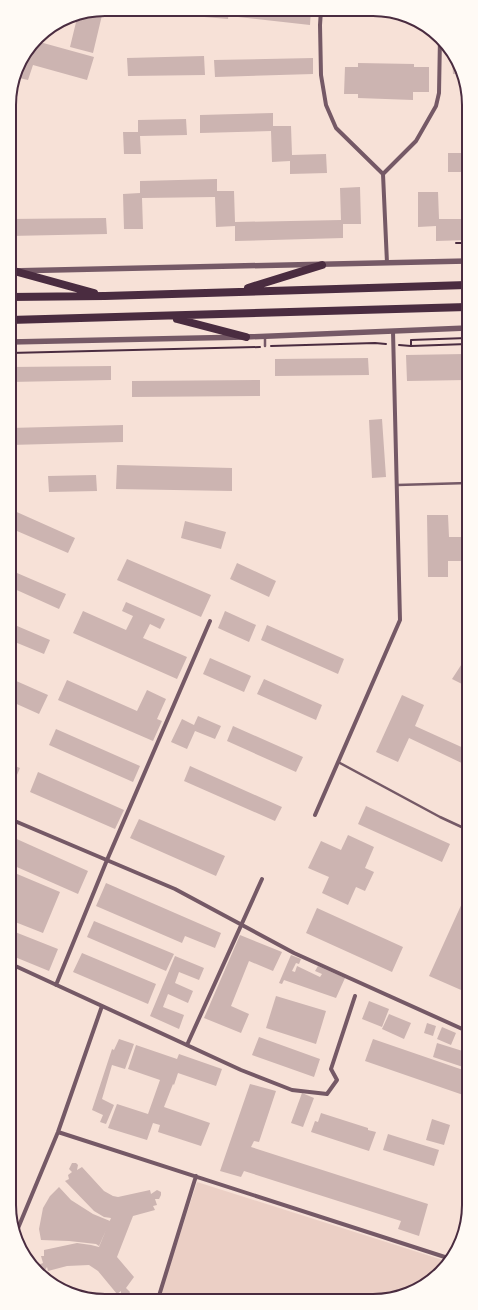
<svg xmlns="http://www.w3.org/2000/svg" width="478" height="1310" font-family="'DM Sans',sans-serif">
	<style>
		.green { fill: #ebcfc5 }
		.building { fill: #ccb4b1 }
		.lines { fill: none; stroke-linecap: round; stroke-linejoin: round }
		.path { stroke: #4a2c40; stroke-width: 2 }
		.service { stroke: #755966; stroke-width: 2.5 }
		.minor { stroke: #755966; stroke-width: 4 }
		.tertiary { stroke: #755966; stroke-width: 5.5 }
		.trunk { stroke: #4a2c40; stroke-width: 8 }
		.rim { fill: none; stroke: #4a2c40; stroke-width: 2 }
	</style>
	<rect width="100%" height="100%" fill="#f7e1d7"/>
	<path class="green" d="M197 1182 449 1262 445 1268 421 1288 392 1299H159Z"/>
	<path class="building" d="M145 9 215 10H229L228 19 145 12Z
		M99 10 103 11 93 53 70 47 78 14Z
		M239 10H311L310 25 238 17Z
		M36 41 94 57 87 80 33 65 28 80 15 77 19 62 26 54 32 56Z
		M204 56 205 75 128 76 127 58Z
		M313 58V74L215 77 214 60Z
		M452 59 456 65 461 74H453Z
		M358 63 414 64V67H429V92H413V100L358 98V94H344L345 67H358Z
		M273 113V126H291L292 155 326 154 327 173 290 174V161L272 162 271 131 200 133V115Z
		M186 119 187 135 140 136 141 154H124L123 132H138V120Z
		M448 153H467V172H448Z
		M217 179V191H234L235 222 341 220 340 188 360 187 361 224H343V238L235 241V226L216 227 215 197 142 198 143 229H124L123 194 140 193V181Z
		M418 192H438L439 219H467V240L436 241V226L418 227Z
		M106 218 107 234 9 236V219Z
		M465 354 466 380 407 381 406 355Z
		M368 358 369 375 275 376V359Z
		M111 366V380L10 382V367Z
		M260 380V396L132 397V381Z
		M382 419 386 477 372 478 369 420Z
		M123 425V442L10 445V428Z
		M117 465 232 468V491L116 489Z
		M96 475 97 491 49 492 48 476Z
		M10 509 75 538 68 553 10 528Z
		M427 515H448L449 537H468V561H448V577H428Z
		M185 521 226 532 221 549 181 538Z
		M127 559 211 595 201 617 117 580Z
		M237 563 276 581 269 597 230 579Z
		M10 570 66 594 59 609 10 587Z
		M126 602 165 619 160 629 150 624 143 638 187 657 177 679 73 633 83 611 126 630 133 616 122 611Z
		M225 611 256 625 249 642 218 628Z
		M10 623 50 640 44 654 10 640Z
		M267 625 344 659 338 674 261 640Z
		M467 646H468V687L452 679 465 659Z
		M210 658 251 676 244 692 203 674Z
		M264 679 322 705 316 720 257 694Z
		M14 680 48 695 39 714 10 701V688Z
		M67 680 137 711 147 690 166 699 157 719 162 721 153 741 58 700Z
		M402 695 424 705 415 726 468 750V766L409 738 398 762 376 752Z
		M198 716 221 726 215 739 195 731 187 749 171 742 182 719 194 725Z
		M233 726 303 757 296 772 227 741Z
		M56 729 140 766 133 782 49 745Z
		M10 764 20 768 10 791Z
		M190 766 282 807 275 821 184 781Z
		M38 772 124 810 115 829 30 792Z
		M468 783V798L462 795Z
		M366 806 450 844 442 862 358 824Z
		M139 819 225 856 216 876 130 838Z
		M348 835 374 847 365 868 374 872 365 891 356 887 348 905 322 893 329 877 308 868 321 841 341 850Z
		M10 836 88 871 78 894 10 864Z
		M10 871 60 892 43 933 10 920Z
		M106 883 221 933 215 948 185 936 182 943 96 906Z
		M468 890V993L429 976Z
		M317 908 403 947 392 972 306 933Z
		M94 921 174 954 166 971 87 937Z
		M10 930 58 949 49 971 10 955Z
		M240 935 282 952 273 971 249 961 231 1006 249 1014 241 1033 204 1018Z
		M82 953 156 984 148 1004 73 972Z
		M291 955 301 959 299 964 296 963 292 971 295 972 297 966 320 977 322 974 315 971 318 966 345 978 336 998 284 980 282 984 279 983Z
		M175 956 204 968 199 980 179 972 175 983 193 991 188 1003 168 994 163 1007 184 1015 179 1029 150 1016Z
		M276 996 326 1011 316 1044 266 1028Z
		M369 1001 389 1009 382 1027 362 1019Z
		M389 1014 411 1023 404 1039 382 1029Z
		M427 1023 436 1026 433 1036 424 1033Z
		M442 1027 456 1033 451 1045 437 1039Z
		M259 1037 320 1059 314 1077 252 1055Z
		M119 1039 134 1044 125 1069 112 1065 102 1099 114 1105 106 1124 100 1122 103 1115 92 1110 112 1049 114 1050Z
		M373 1039 469 1072V1097L365 1061Z
		M437 1043 469 1053V1069L433 1057Z
		M136 1045 177 1059 179 1054 222 1069 216 1086 178 1073 174 1085 173 1084 164 1107 210 1123 201 1146 158 1132 160 1125 153 1123 147 1140 108 1128 117 1104 148 1114 160 1080 128 1069Z
		M250 1084 276 1091 259 1142 254 1141 251 1147 428 1204 419 1236 398 1229 401 1221 244 1171 241 1177 220 1171Z
		M302 1093 314 1098 303 1127 291 1123Z
		M321 1113 368 1128V1130L376 1132 369 1151 311 1132 315 1121 318 1122Z
		M432 1119 450 1125 444 1145 426 1140Z
		M388 1134 439 1150 434 1166 383 1150Z
		M72 1163H76L78 1165 77 1170 82 1167 104 1191 113 1196 118 1197 150 1190 151 1194 157 1190 161 1192V1195L159 1199H155L157 1205 153 1206 155 1210 133 1216 117 1257 134 1277 126 1288 130 1292 127 1298H122L121 1296V1291L117 1294 98 1271 89 1265 67 1266 48 1271 47 1267 44 1272 37 1271 38 1265 43 1263 41 1256H44V1250L77 1243 91 1245 99 1247 111 1218 104 1217 94 1211 65 1181 69 1179 68 1175 72 1172 69 1169Z
		M59 1187 71 1200 93 1214 110 1221 99 1246 96 1244 69 1241 41 1240 39 1229 43 1208 50 1196Z"/>
	<g class="lines">
		<path class="path" d="M456 243H467
			M399 345 411 346V340L467 338
			M271 346 375 343 386 344
			M411 346 467 344
			M10 353 260 347"/>
		<path class="service" d="M265 337V346
			M397 485 468 483
			M338 762 440 817 468 830"/>
		<path class="minor" d="M321 10 320 25 321 75 326 105 336 128 383 174 387 263
			M383 174 416 141 436 106 439 93 440 37
			M315 815 400 620 393 331
			M10 819 175 889 294 953 469 1032
			M11 964 241 1070 292 1090 327 1094 337 1080 331 1069 355 996
			M56 985 107 860 210 621
			M187 1045 262 879
			M58 1132 451 1259
			M16 1233 58 1132 102 1006
			M158 1299 196 1176"/>
		<path class="tertiary" d="M9 271 467 261
			M10 342 246 337 467 328"/>
		<path class="trunk" d="M14 271 94 293
			M248 288 322 265
			M10 297 105 296 467 285
			M177 319 246 337
			M10 320 467 307"/>
	</g>
	<path d="M0 0H478V1310H0ZM105 16H373A89 89 0 0 1 462 105V1205A89 89 0 0 1 373 1294H105A89 89 0 0 1 16 1205V105A89 89 0 0 1 105 16Z" fill="#fffaf5" fill-rule="evenodd"/>
	<path class="rim" d="M105 16H373A89 89 0 0 1 462 105V1205A89 89 0 0 1 373 1294H105A89 89 0 0 1 16 1205V105A89 89 0 0 1 105 16Z"/>
</svg>
